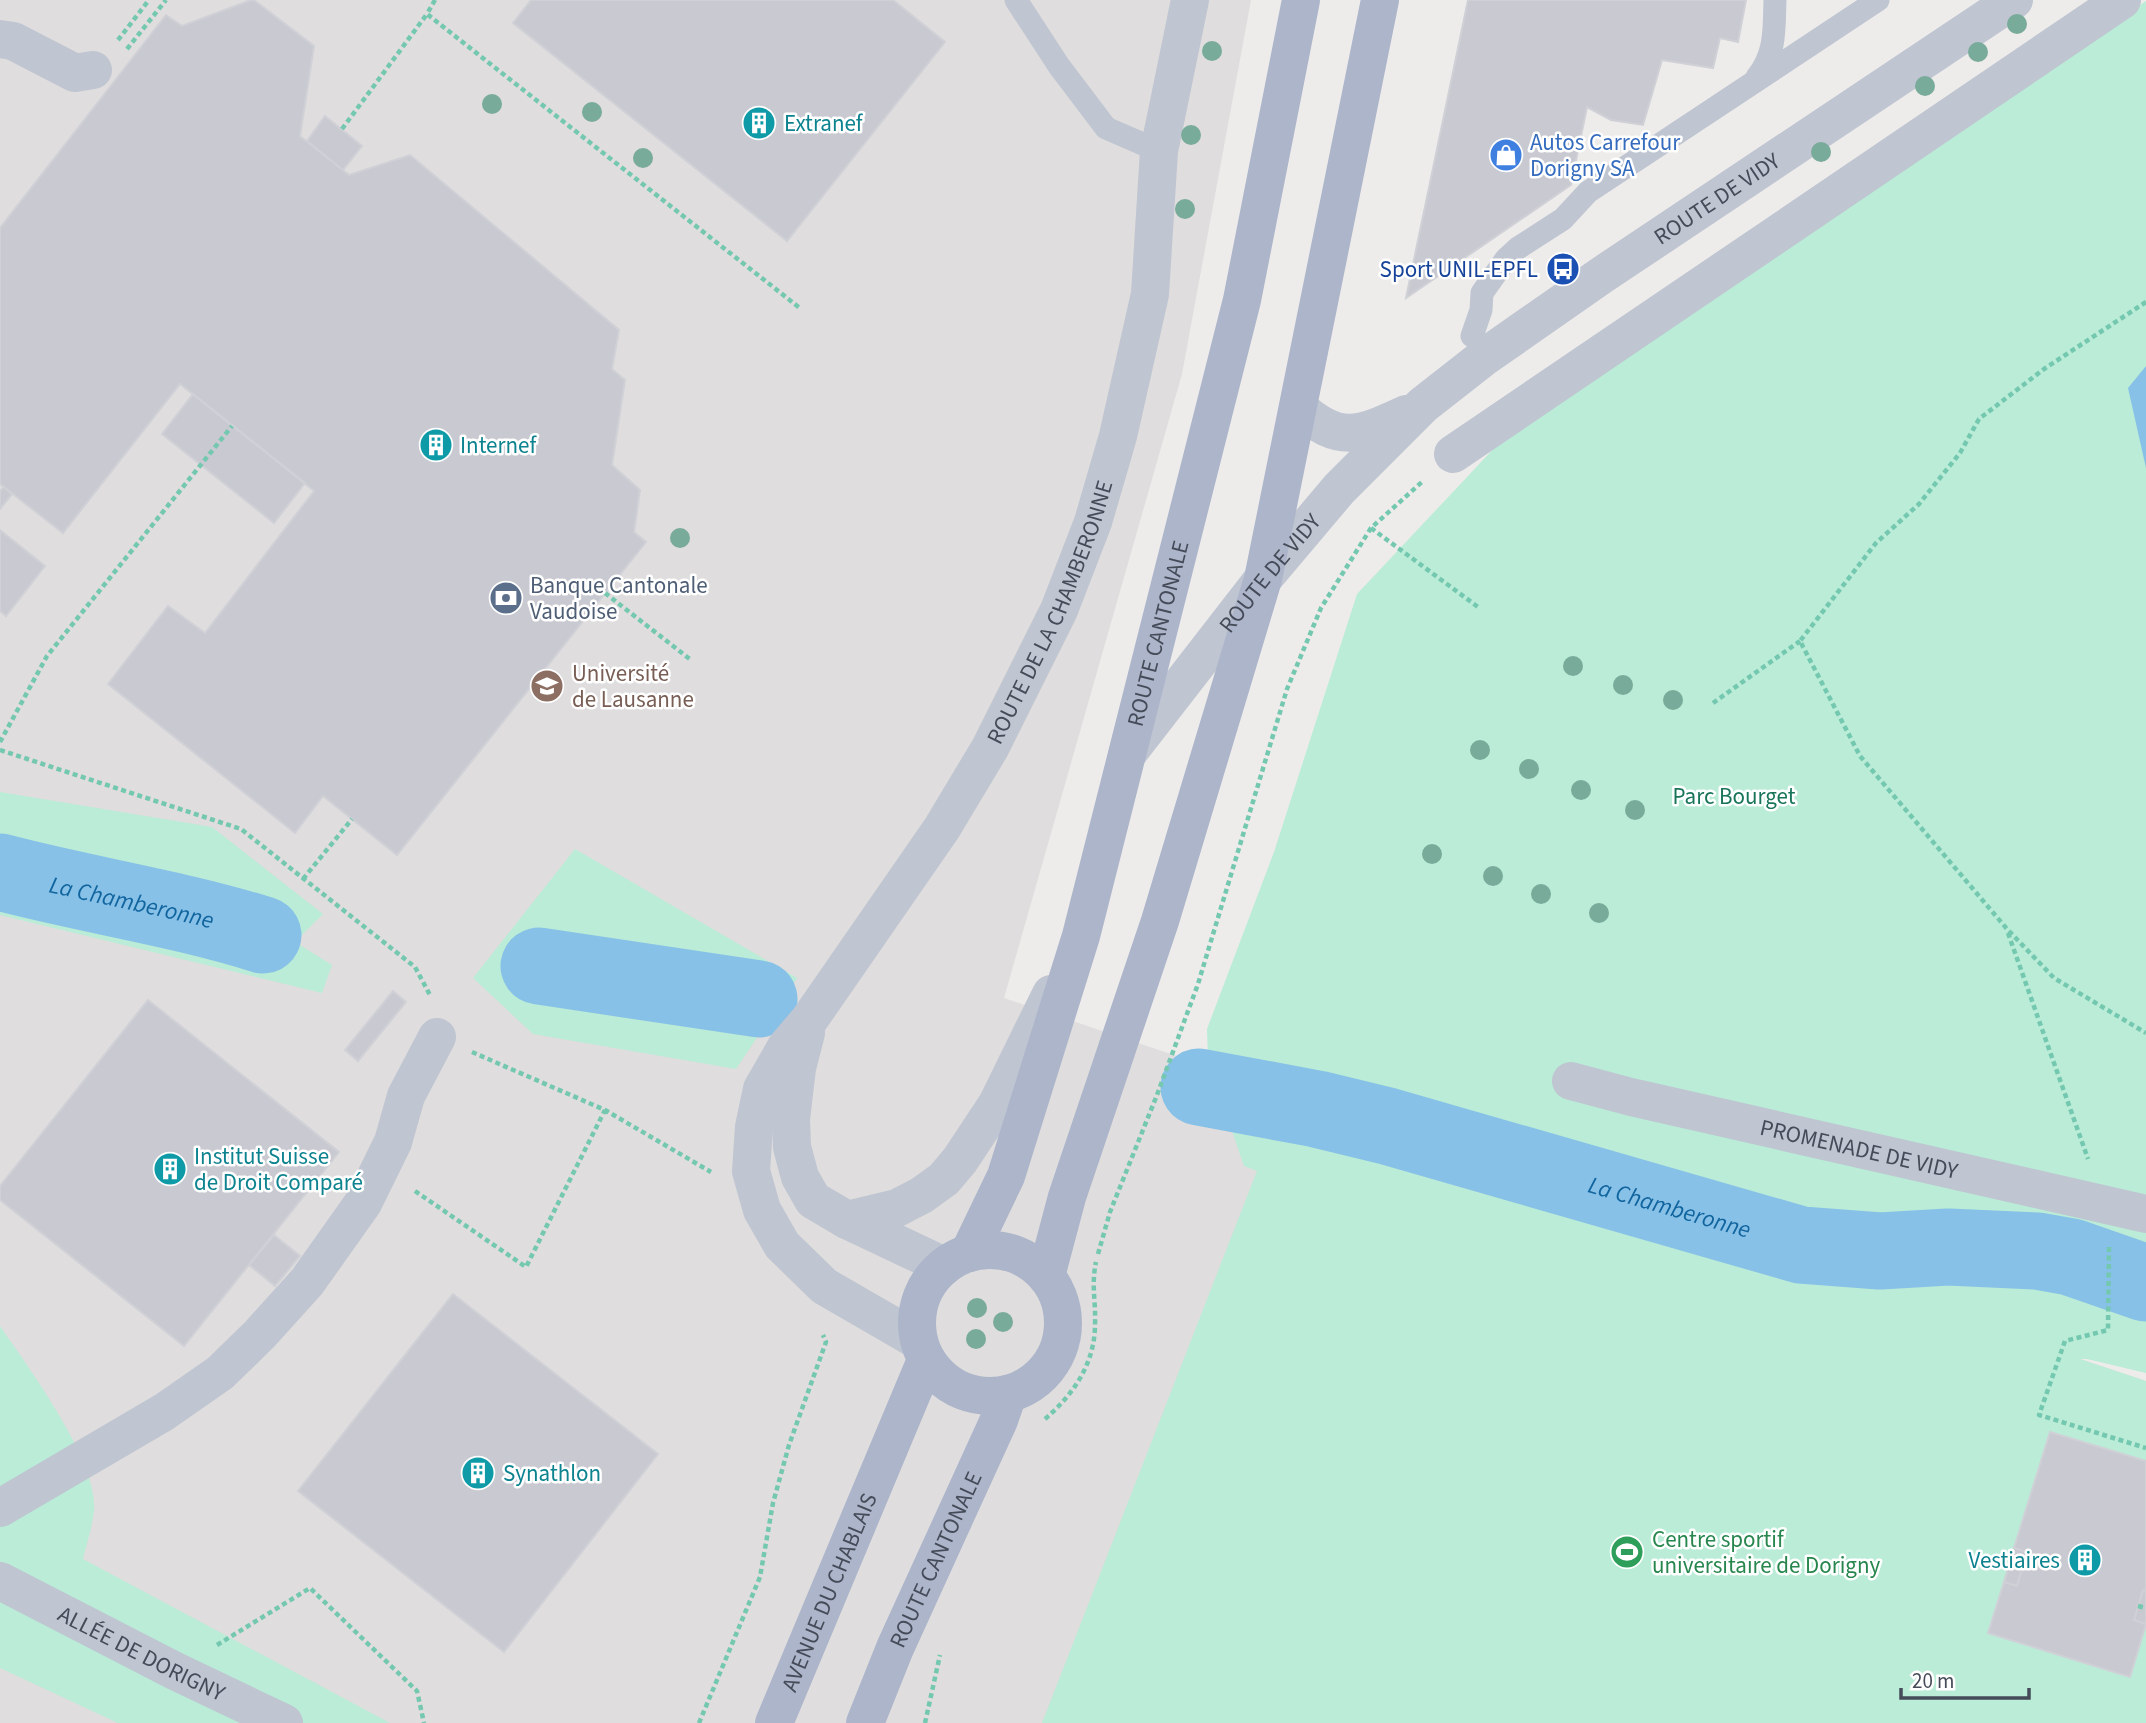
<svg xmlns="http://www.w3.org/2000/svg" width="2146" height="1723" font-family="'Source Sans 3',sans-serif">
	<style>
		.education { fill: #dfdddd }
		.green { fill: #baecd7 }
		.water { fill: #88c1e7 }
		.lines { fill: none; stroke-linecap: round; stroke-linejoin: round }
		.river { stroke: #88c1e7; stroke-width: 77 }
		.building { fill: #c9c9d1; stroke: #d0d0d7; stroke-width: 2 }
		.path { stroke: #74c8af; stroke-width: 4.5; stroke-dasharray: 5 3.5; stroke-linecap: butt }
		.lane { stroke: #bfc5d1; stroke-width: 23 }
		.street { stroke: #bfc5d1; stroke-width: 38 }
		.primary { stroke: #acb5ca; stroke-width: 38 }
		.tree { fill: #79ab9b }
		.labels { text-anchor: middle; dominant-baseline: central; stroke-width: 5; stroke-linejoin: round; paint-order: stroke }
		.culture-label { font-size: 23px; fill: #0d838f; stroke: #fff; text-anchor: start }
		.shop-label { font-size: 23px; fill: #366cbe; stroke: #fff; text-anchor: start }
		.street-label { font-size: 23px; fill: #454b58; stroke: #fff }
		.transit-label { font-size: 23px; fill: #164399; stroke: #fff; text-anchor: end }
		.service-label { font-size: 23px; fill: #4e5e75; stroke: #fff; text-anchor: start }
		.education-label { font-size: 23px; fill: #785e54; stroke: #fff; text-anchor: start }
		.park-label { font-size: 23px; fill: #19755a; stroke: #fff }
		.leisure-label { font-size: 23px; fill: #27864d; stroke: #fff; text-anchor: start }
		.water-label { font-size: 24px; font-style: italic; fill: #11659f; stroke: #fff }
	</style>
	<rect width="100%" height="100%" fill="#eeeceb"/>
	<path class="education" d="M0 0H1251L1182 374 1004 998 2146 1381V1723H0Z"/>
	<path class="green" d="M2146 1V1373L2087 1359H2080L2146 1381V1723H1042L1257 1171 1244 1166 1218 1090 1199 1087 1208 1060 1207 1029 1274 852 1357 594 1531 409Z
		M0 792 212 827 323 914 295 942 332 965 322 993 0 915Z
		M575 849 797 978 736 1069 533 1034 473 978Z
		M0 1326C28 1367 99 1462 94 1511 92 1527 87 1543 83 1559L390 1723H118L0 1668Z"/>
	<path class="water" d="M2146 366V468L2128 388Z"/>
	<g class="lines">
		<g class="river">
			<path id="s1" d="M0 872C87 895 177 908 263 935"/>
			<path d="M539 966 759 999"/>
			<path id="s2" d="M1199 1087 1317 1109 1387 1126 1801 1245 1880 1251 1948 1247 2037 1251 2071 1257 2146 1283"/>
		</g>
	</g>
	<path class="building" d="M251 0H254L314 46 300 136 349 175 410 155 619 330 612 369 625 380 612 465 640 490 634 532 646 542 397 855 323 796 295 833 108 684 168 606 205 633 314 491 180 384 63 533 0 484V228L166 15 182 26Z
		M531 0H893L945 42 787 241 513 23Z
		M1468 0H1746L1738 42 1720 38 1713 68 1662 60 1643 125 1611 120 1587 107 1571 185 1406 298Z
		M325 116 362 146 343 170 307 141Z
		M193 394 305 483 274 523 162 434Z
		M4 487 12 494 0 509V491Z
		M0 530 45 566 6 616 0 611Z
		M393 991 406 1002 358 1061 345 1050Z
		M148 1000 339 1152 184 1346 0 1200V1186Z
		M274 1235 300 1256 275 1286 249 1265Z
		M453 1294 658 1454 504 1652 298 1491Z
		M2050 1432 2146 1461V1591L2143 1590 2134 1620 2146 1624 2130 1677 1988 1633 2004 1582 2017 1586 2027 1552 2014 1548Z
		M2014 1548 2027 1552 2017 1586 2004 1582Z
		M2143 1590 2146 1591V1624L2134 1620Z"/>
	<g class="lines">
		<path class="path" d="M435 0 427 14 801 309
			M118 40 149 0
			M127 49 166 0
			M342 129 427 14
			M2146 302 2044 369 1979 419 1960 453 1919 504 1876 543 1800 641 1860 756 2007 929 2054 978 2146 1033
			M1371 528 1478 607
			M605 593 691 660
			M1713 703 1800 641
			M0 742 47 656 232 426
			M0 750 241 829 415 967 431 997
			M303 879 352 819
			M2008 933 2088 1159
			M472 1052 605 1110 711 1172
			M415 1191 526 1267 605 1110
			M2109 1247 2108 1330 2065 1341 2039 1415 2146 1448
			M1098 1254 1110 1212 1157 1095 1198 984 1287 689 1321 608 1371 528 1423 481
			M1045 1419C1074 1394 1095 1363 1095 1324 1096 1301 1091 1286 1096 1262
			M2138 1606 2146 1608
			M217 1645 310 1588 417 1691 424 1723
			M699 1723 760 1577 773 1503 789 1445 826 1342 823 1335
			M925 1723 940 1655"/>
		<path class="lane" d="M1016 0 1059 66 1106 128 1159 151
			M1757 77C1776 54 1774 29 1775 0
			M1472 336 1481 310 1482 293 1506 259 1518 248 1563 219 1588 192 1878 0"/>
		<g class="street">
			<path d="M0 39 13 41 75 73 93 70"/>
			<path d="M1299 408C1340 445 1360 435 1406 414"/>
			<path d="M1453 454 2122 0"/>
			<path id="s3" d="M1128 753 1263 579 1339 489 1423 405 1483 358 1602 275 2014 0"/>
			<path d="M806 1033 797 1068 791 1119 792 1147 800 1177 813 1200 847 1220 944 1266"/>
			<path id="s4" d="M1571 1081 1631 1097 2146 1214"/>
			<path d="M847 1220 897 1208 922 1195 944 1179 960 1160 997 1104 1051 994"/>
			<path id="s5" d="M919 1341 824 1286 782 1245 762 1210 751 1171 754 1127 762 1089 786 1047 809 1020 942 828 990 748 1059 610 1093 522 1118 436 1150 294 1159 151 1190 0"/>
			<path d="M0 1508 164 1412 220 1373 260 1334 307 1282 363 1203 393 1142 406 1096 437 1037"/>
			<path id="s6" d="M0 1581 175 1671 284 1723"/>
		</g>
		<g class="primary">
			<circle cx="990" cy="1323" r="73"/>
			<path id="s7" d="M969 1253 1006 1176 1081 936 1242 300 1301 0"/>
			<path d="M1046 1276 1067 1197 1160 921 1263 579 1380 0"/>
			<path id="s8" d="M774 1723 926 1360"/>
			<path id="s9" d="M865 1723 895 1648 999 1420 1008 1394"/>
		</g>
	</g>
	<g class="tree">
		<circle cx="2017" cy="24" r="10"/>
		<circle cx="1212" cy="51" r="10"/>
		<circle cx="1978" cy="52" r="10"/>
		<circle cx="1925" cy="86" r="10"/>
		<circle cx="492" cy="104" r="10"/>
		<circle cx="592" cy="112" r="10"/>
		<circle cx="1191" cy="135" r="10"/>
		<circle cx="1821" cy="152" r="10"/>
		<circle cx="643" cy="158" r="10"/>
		<circle cx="1185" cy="209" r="10"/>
		<circle cx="680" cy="538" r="10"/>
		<circle cx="1573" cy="666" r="10"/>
		<circle cx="1623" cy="685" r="10"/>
		<circle cx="1673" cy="700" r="10"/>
		<circle cx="1480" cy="750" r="10"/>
		<circle cx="1529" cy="769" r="10"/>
		<circle cx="1581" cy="790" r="10"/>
		<circle cx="1635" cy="810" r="10"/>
		<circle cx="1432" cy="854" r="10"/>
		<circle cx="1493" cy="876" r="10"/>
		<circle cx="1541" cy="894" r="10"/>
		<circle cx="1599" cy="913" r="10"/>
		<circle cx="977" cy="1308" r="10"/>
		<circle cx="1003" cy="1322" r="10"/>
		<circle cx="976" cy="1339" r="10"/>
	</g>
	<defs>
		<symbol id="building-disc" viewBox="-11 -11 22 22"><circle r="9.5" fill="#0f9aa8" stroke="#fff"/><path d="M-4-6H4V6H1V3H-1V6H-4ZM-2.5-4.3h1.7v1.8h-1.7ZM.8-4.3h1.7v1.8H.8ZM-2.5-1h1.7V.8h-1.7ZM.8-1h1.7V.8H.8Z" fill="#fff"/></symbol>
		<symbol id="shop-disc" viewBox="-11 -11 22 22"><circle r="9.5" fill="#3f7fe0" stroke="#fff"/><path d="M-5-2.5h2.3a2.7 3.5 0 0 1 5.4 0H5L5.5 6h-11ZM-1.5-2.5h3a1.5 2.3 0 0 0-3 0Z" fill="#fff"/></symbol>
		<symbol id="bus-disc" viewBox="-11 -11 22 22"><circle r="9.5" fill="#1a4fb4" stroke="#fff"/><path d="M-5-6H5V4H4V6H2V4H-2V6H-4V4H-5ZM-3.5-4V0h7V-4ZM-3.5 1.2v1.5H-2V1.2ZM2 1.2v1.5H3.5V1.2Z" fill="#fff"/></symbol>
		<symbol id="bank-disc" viewBox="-11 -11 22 22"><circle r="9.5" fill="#5c6f8a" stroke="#fff"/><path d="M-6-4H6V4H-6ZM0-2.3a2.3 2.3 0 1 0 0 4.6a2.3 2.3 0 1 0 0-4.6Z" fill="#fff"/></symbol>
		<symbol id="university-disc" viewBox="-11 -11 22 22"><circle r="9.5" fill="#8d6e63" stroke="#fff"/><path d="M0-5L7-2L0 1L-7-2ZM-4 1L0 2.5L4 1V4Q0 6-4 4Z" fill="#fff"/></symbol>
		<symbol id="stadium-disc" viewBox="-11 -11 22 22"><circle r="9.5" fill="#2e9e5b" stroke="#fff"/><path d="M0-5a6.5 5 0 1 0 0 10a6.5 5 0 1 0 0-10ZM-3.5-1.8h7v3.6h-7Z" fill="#fff"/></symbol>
	</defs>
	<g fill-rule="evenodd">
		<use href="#building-disc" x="740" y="104" width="38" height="38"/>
		<use href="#shop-disc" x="1487" y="136" width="38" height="38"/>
		<use href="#bus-disc" x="1544" y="250" width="38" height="38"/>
		<use href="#building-disc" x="417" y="426" width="38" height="38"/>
		<use href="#bank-disc" x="487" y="579" width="38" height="38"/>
		<use href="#university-disc" x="528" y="667" width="38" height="38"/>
		<use href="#building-disc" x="151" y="1150" width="38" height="38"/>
		<use href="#building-disc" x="459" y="1454" width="38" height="38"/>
		<use href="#stadium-disc" x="1608" y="1533" width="38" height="38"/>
		<use href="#building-disc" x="2066" y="1541" width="38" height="38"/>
	</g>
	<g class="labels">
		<g class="culture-label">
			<text x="784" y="123">Extranef</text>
			<text x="460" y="445">Internef</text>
			<text x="194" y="1156">Institut Suisse<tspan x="194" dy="26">de Droit Comparé</tspan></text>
			<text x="503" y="1473">Synathlon</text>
			<text x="2060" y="1560" text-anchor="end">Vestiaires</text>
		</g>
		<g class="shop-label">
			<text x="1530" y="142">Autos Carrefour<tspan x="1530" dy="26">Dorigny SA</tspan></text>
		</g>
		<g class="street-label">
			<text stroke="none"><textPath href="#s3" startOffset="816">ROUTE DE VIDY</textPath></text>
			<text stroke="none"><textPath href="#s3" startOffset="229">ROUTE DE VIDY</textPath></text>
			<text stroke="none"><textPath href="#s5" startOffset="892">ROUTE DE LA CHAMBERONNE</textPath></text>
			<text stroke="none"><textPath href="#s7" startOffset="649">ROUTE CANTONALE</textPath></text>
			<text stroke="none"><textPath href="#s4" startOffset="296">PROMENADE DE VIDY</textPath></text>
			<text stroke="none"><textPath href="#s9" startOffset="178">ROUTE CANTONALE</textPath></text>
			<text stroke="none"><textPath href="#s8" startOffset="142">AVENUE DU CHABLAIS</textPath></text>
			<text stroke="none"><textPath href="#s6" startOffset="159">ALLÉE DE DORIGNY</textPath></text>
		</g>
		<g class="transit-label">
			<text x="1538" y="269">Sport UNIL-EPFL</text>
		</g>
		<g class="service-label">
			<text x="530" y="585">Banque Cantonale<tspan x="530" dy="26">Vaudoise</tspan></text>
		</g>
		<g class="education-label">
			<text x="572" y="673">Université<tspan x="572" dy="26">de Lausanne</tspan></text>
		</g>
		<g class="park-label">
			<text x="1734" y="796">Parc Bourget</text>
		</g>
		<g class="leisure-label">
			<text x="1652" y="1539">Centre sportif<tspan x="1652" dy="26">universitaire de Dorigny</tspan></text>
		</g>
		<g class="water-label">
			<text stroke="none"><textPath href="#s1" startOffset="135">La Chamberonne</textPath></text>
			<text stroke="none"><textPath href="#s2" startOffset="486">La Chamberonne</textPath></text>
		</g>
	</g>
	<path d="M1901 1688v10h128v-10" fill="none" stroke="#454b58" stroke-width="3.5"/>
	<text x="1912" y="1688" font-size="21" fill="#454b58" stroke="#ffffff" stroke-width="5" paint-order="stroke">20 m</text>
</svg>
